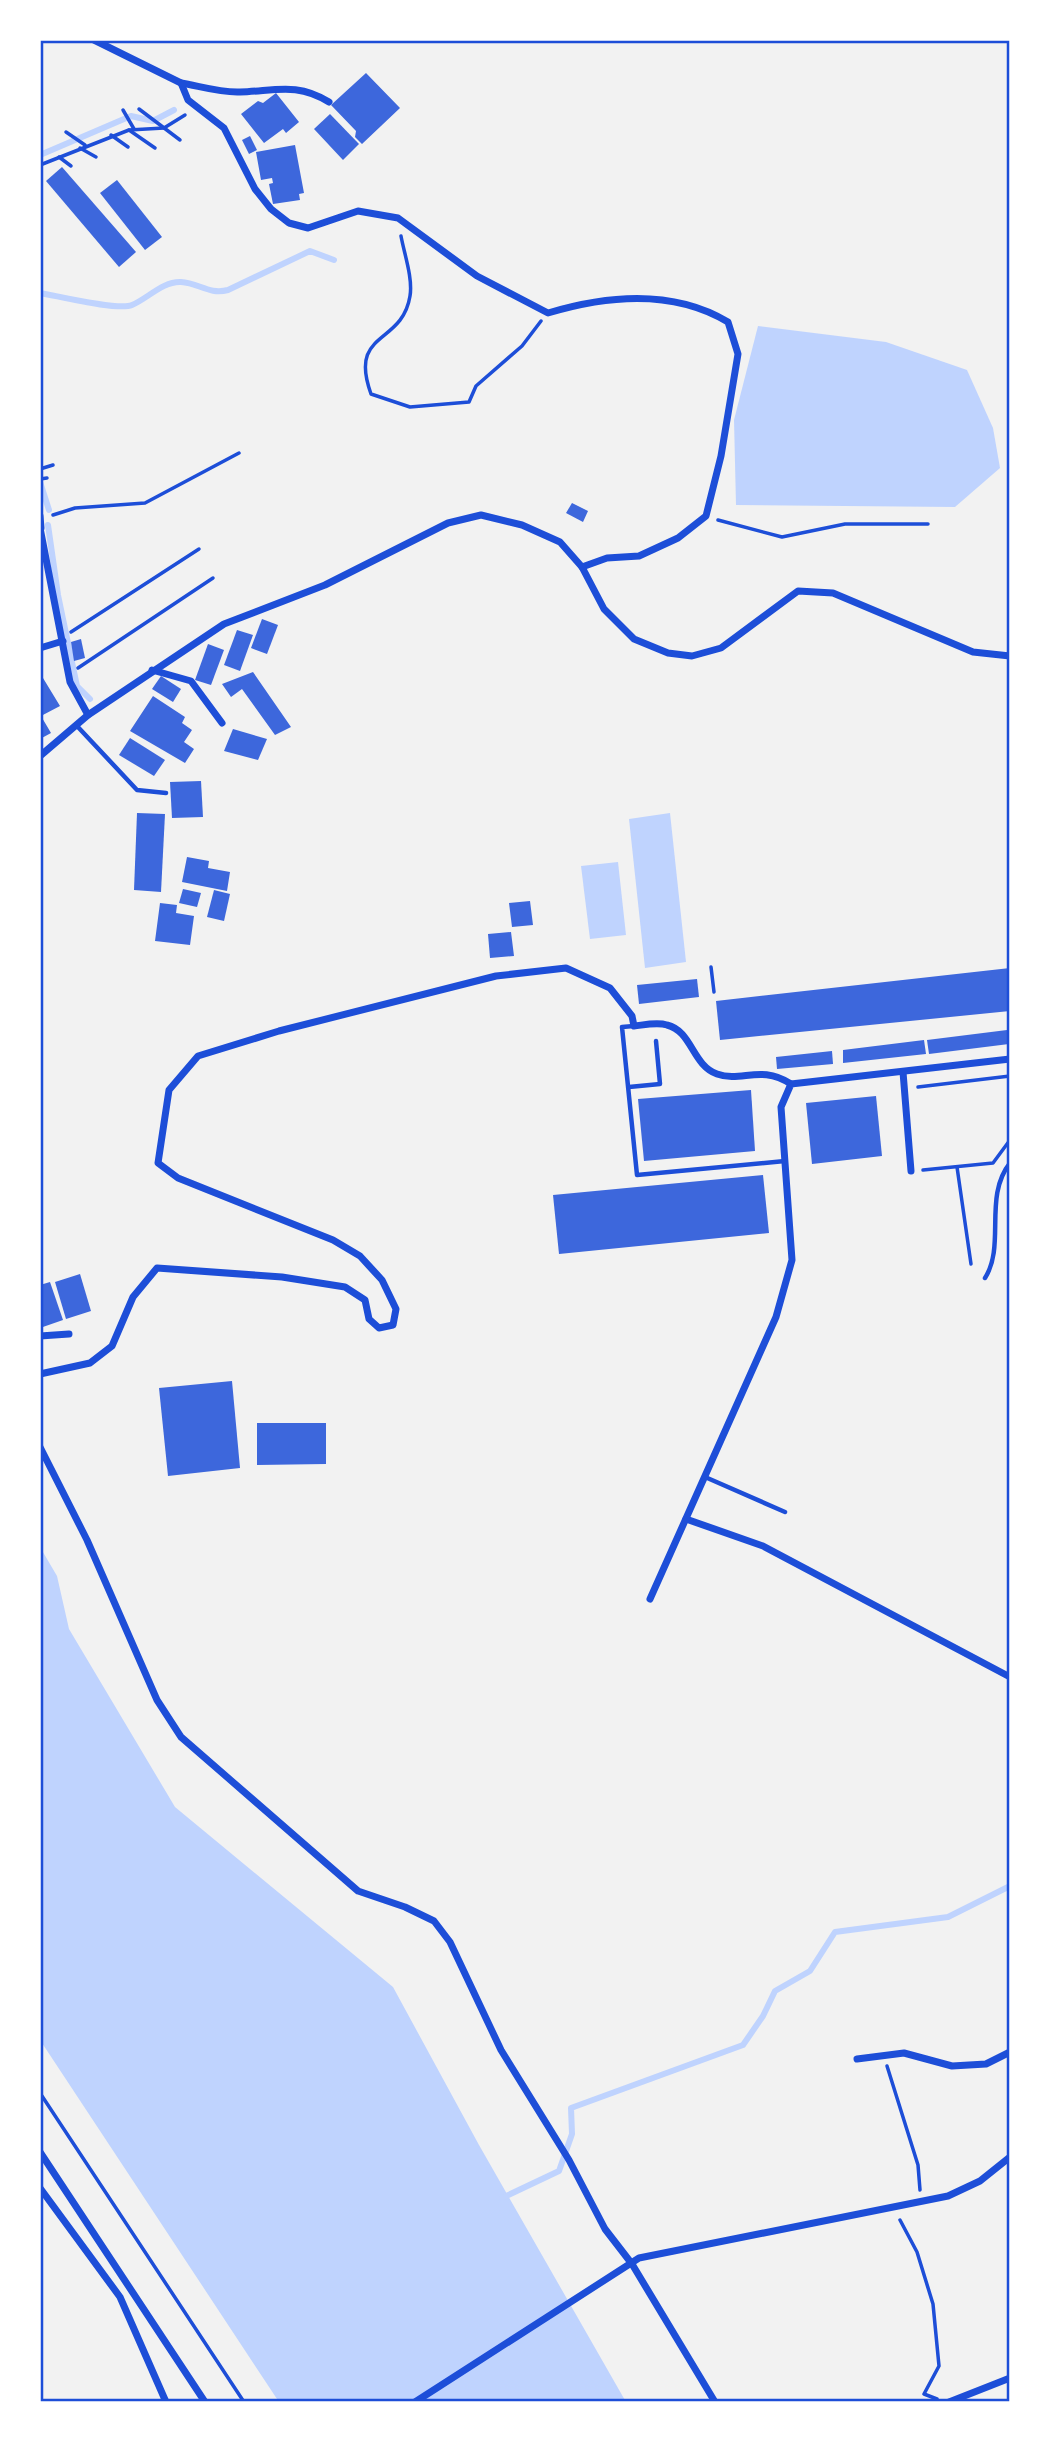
<svg xmlns="http://www.w3.org/2000/svg" width="1050" height="2442" font-family="Inter,sans-serif">
  <rect width="100%" height="100%" fill="#f2f2f2"/>
  <g fill="#bfd3fe">
    <path d="M758,326L886,342L967,370L993,428L1000,468L955,507L736,505L734,420Z"/>
    <path d="M670,813L686,962L645,968L629,819Z"/>
    <path d="M618,862L626,935L590,939L581,866Z"/>
    <path d="M40,1547L57,1576L69,1629L175,1807L393,1987L479,2145L626,2402H279L40,2040Z"/>
  </g>
  <g fill="none" stroke-linecap="round" stroke-linejoin="round">
    <g stroke="#bfd3fe" stroke-width="6">
      <path d="M40,155L131,116L153,121L174,110"/>
      <path d="M40,293C58,296 118,311 132,305C147,299 163,281 181,282C199,283 209,295 228,290L310,251L334,260"/>
      <path d="M40,482L49,510"/>
      <path d="M48,525L58,595L77,686L90,699"/>
      <path d="M502,2198L559,2171L572,2134L571,2108L743,2045L763,2016L775,1991L810,1971L835,1932L948,1917L1010,1886"/>
    </g>
  </g>
  <g fill="#3d67dc">
    <path d="M366,73L400,108L362,144L355,137L356,131L331,105Z"/>
    <path d="M276,93L299,122L286,133L283,129L264,143L241,114L258,101L263,103Z"/>
    <path d="M330,114L359,144L343,160L314,129Z"/>
    <path d="M250,136L257,150L249,154L242,140Z"/>
    <path d="M295,145L304,193L299,194L300,200L273,204L269,184L273,183L272,178L261,180L256,152Z"/>
    <path d="M62,167L136,252L119,267L46,181Z"/>
    <path d="M117,180L162,237L145,250L100,193Z"/>
    <path d="M572,503L588,511L583,522L566,513Z"/>
    <path d="M262,619L278,625L267,654L251,648Z"/>
    <path d="M237,630L253,635L240,671L224,665Z"/>
    <path d="M81,639L85,658L74,661L71,642Z"/>
    <path d="M208,644L224,650L211,685L195,680Z"/>
    <path d="M253,672L291,727L275,735L242,689L231,697L222,684Z"/>
    <path d="M161,676L181,689L173,702L152,689Z"/>
    <path d="M43,678L60,706L41,716L51,733L40,739V680Z"/>
    <path d="M153,696L185,717L182,723L192,730L184,742L194,749L185,763L130,731Z"/>
    <path d="M233,729L267,739L258,760L224,751Z"/>
    <path d="M130,738L165,760L154,776L119,755Z"/>
    <path d="M201,781L203,817L172,818L170,782Z"/>
    <path d="M137,813L165,814L161,892L134,890Z"/>
    <path d="M187,857L209,861L208,868L230,872L227,891L182,882Z"/>
    <path d="M183,889L201,893L197,907L179,903Z"/>
    <path d="M214,890L230,894L224,921L207,917Z"/>
    <path d="M530,901L533,925L512,927L509,903Z"/>
    <path d="M160,903L177,905L176,913L194,916L190,945L155,941Z"/>
    <path d="M511,932L514,956L490,958L488,934Z"/>
    <path d="M1010,968V1011L720,1040L716,1001Z"/>
    <path d="M697,979L699,997L639,1004L637,985Z"/>
    <path d="M1007,1030L1009,1044L929,1054L927,1040Z"/>
    <path d="M924,1040L926,1054L843,1063V1050Z"/>
    <path d="M832,1051L833,1064L777,1069L776,1057Z"/>
    <path d="M751,1090L755,1151L644,1161L638,1099Z"/>
    <path d="M876,1096L882,1156L812,1164L806,1103Z"/>
    <path d="M763,1175L769,1233L559,1254L553,1195Z"/>
    <path d="M80,1274L91,1311L66,1319L55,1282Z"/>
    <path d="M50,1282L63,1320L40,1328V1285Z"/>
    <path d="M232,1381L240,1468L168,1476L159,1388Z"/>
    <path d="M257,1423H326V1464L257,1465Z"/>
  </g>
  <g fill="none" stroke-linecap="round" stroke-linejoin="round">
    <g stroke="#1d4ed8" stroke-width="3.5">
      <path d="M139,109L180,140"/>
      <path d="M123,110L134,129"/>
      <path d="M129,130L155,148"/>
      <path d="M66,132L85,145"/>
      <path d="M111,135L128,147"/>
      <path d="M80,148L96,157"/>
      <path d="M59,157L71,166"/>
      <path d="M40,165L129,130L164,128L185,115"/>
      <path d="M401,236C404,253 413,278 410,296C402,346 348,330 371,394L410,407L469,402L476,386L522,346L541,321"/>
      <path d="M40,469L53,465"/>
      <path d="M40,479L47,478"/>
      <path d="M53,515L75,508L145,503L239,453"/>
      <path d="M718,520L782,537L845,524H928"/>
      <path d="M71,632L199,549"/>
      <path d="M78,668L213,578"/>
      <path d="M711,967L714,992"/>
      <path d="M918,1087L1010,1076"/>
      <path d="M957,1167L971,1264"/>
      <path d="M923,1170L993,1163L1010,1140"/>
      <path d="M1009,1306L1010,1310"/>
      <path d="M887,2066L918,2165L920,2190"/>
      <path d="M40,2093L244,2402"/>
      <path d="M900,2220L917,2252L933,2304L939,2366L924,2394L937,2399"/>
    </g>
    <g stroke="#1d4ed8" stroke-width="4.5">
      <path d="M77,726L137,790L166,793"/>
      <path d="M634,1026L622,1027L637,1175L785,1161"/>
      <path d="M629,1087L660,1084L656,1041"/>
      <path d="M985,1278C1006,1245 983,1197 1010,1163"/>
      <path d="M705,1477L785,1512"/>
    </g>
    <g stroke="#1d4ed8" stroke-width="7">
      <path d="M94,40L181,83L188,100L224,128L255,189L271,209L289,223L308,228L358,211L398,218L477,276L548,313C608,295 673,289 728,322L738,354L721,456L706,516L678,538L639,556L607,558L582,567"/>
      <path d="M181,83C199,86 221,93 240,92C275,91 297,82 329,102"/>
      <path d="M40,516L41,528"/>
      <path d="M40,528L70,682L88,715"/>
      <path d="M40,648L63,641"/>
      <path d="M152,670L191,681L222,723"/>
      <path d="M40,756L88,715L224,624L325,585L448,523L481,515L522,525L560,542L582,567L604,609L634,639L668,653L692,656L721,648L798,591L833,593L973,652L1010,656"/>
      <path d="M903,1072L911,1171"/>
      <path d="M40,1336L69,1334"/>
      <path d="M40,1374L90,1363L112,1346L133,1297L157,1268L282,1277L345,1287L365,1300L369,1319L379,1328L393,1325L396,1309L382,1280L360,1256L333,1240L178,1178L158,1163L169,1090L198,1056L279,1031L496,976L566,968L610,988L632,1016L634,1026C644,1025 657,1022 667,1025C692,1031 692,1065 717,1074C742,1083 760,1064 791,1084"/>
      <path d="M40,1447L87,1540L157,1700L181,1737L358,1891L405,1907L434,1921L450,1942L501,2050L569,2160L605,2229L632,2264L715,2402"/>
      <path d="M686,1519L763,1546L1010,1677"/>
      <path d="M650,1599L776,1317L792,1260L781,1107L791,1084L1010,1059"/>
      <path d="M857,2059L904,2053L952,2066L986,2064L1010,2052"/>
      <path d="M40,2152L205,2402"/>
      <path d="M40,2188L120,2297L166,2402"/>
      <path d="M415,2402L639,2258L948,2196L980,2181L1010,2157"/>
      <path d="M949,2402L1010,2378"/>
    </g>
  </g>
  <rect width="1050" height="2442" fill="none" stroke="#ffffff" stroke-width="84"/>
  <rect x="42" y="42" width="966" height="2358" fill="none" stroke="#1d4ed8" stroke-width="2.5"/>
</svg>
